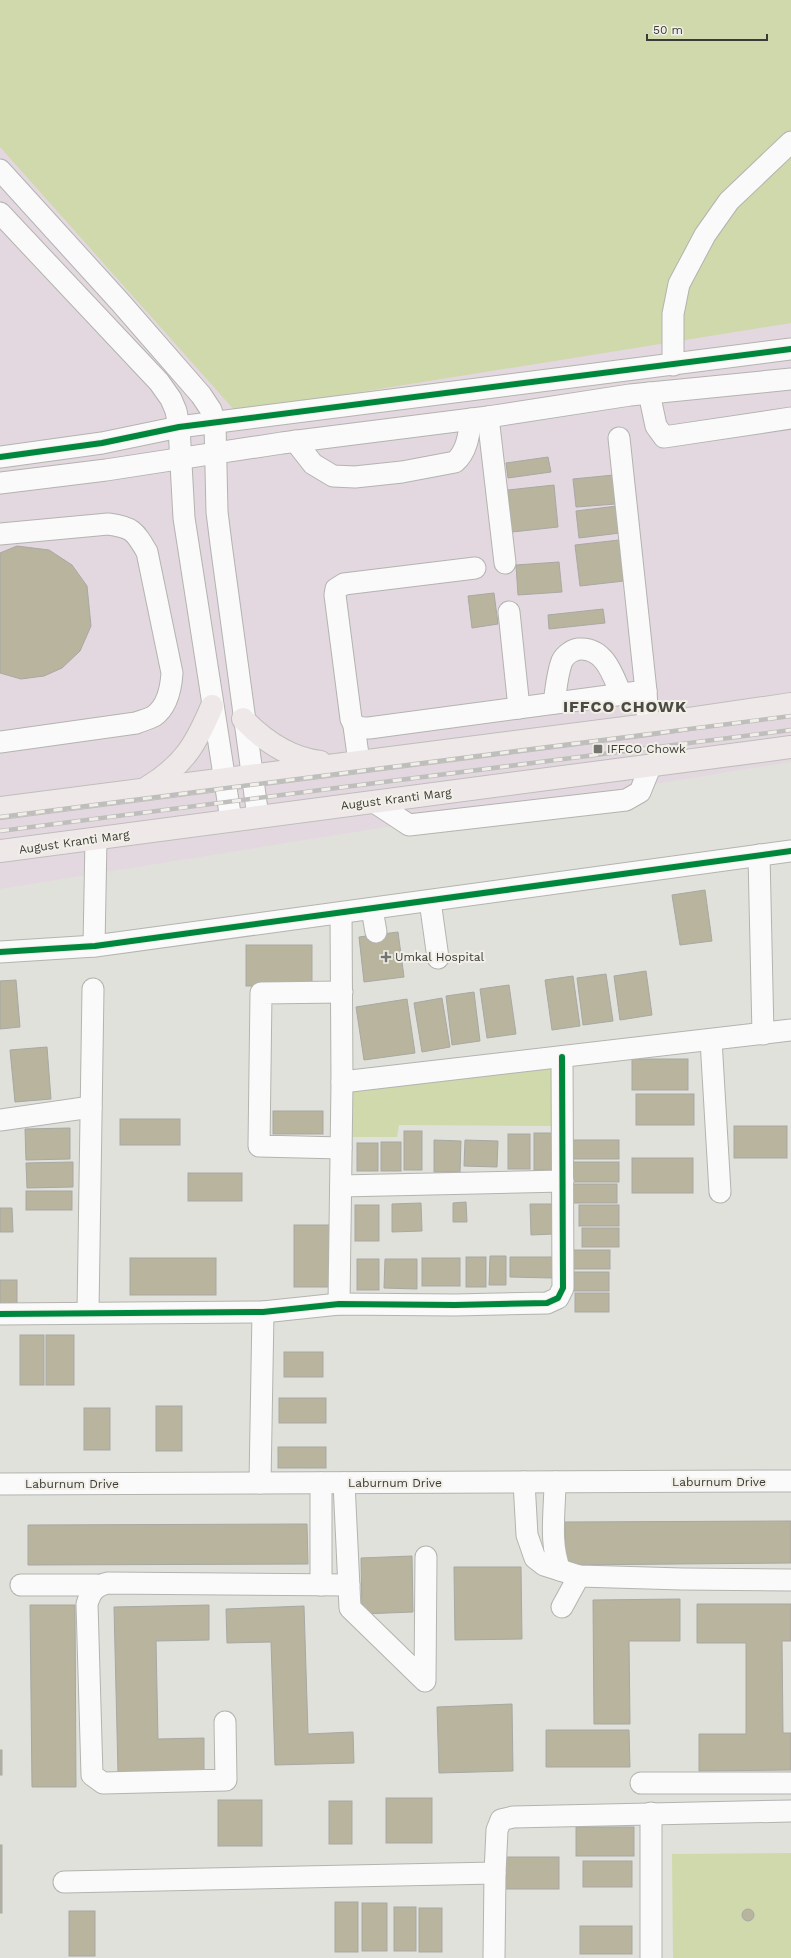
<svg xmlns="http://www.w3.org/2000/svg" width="791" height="1958" font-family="'Work Sans',sans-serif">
  <rect width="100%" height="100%" fill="#e1e1dc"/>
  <path fill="#e3d8df" d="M0,0H791V762L0,889Z"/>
  <g fill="#cfd9ab">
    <path d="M0,0H791V323L236,412L0,147Z"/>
    <path d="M552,1065V1126L399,1125L397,1137H349L350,1088Z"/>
    <path d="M791,1853V1958H673L672,1854Z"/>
  </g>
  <g fill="#b9b49d" stroke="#a8a8a4">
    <path d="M548,457L551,472L508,478L506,463Z"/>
    <path d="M614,475L616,504L576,507L573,479Z"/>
    <path d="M554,485L558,527L512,532L508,490Z"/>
    <path d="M617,506L620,533L579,538L576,511Z"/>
    <path d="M619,540L624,581L580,586L575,545Z"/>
    <path d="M17,546L49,550L72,565L87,586L91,626L80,651L62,668L44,676L21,679L0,673V553Z"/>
    <path d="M559,562L562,592L518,595L516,565Z"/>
    <path d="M494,593L498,624L472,628L468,596Z"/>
    <path d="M603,609L605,623L549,629L548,615Z"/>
    <path d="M705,890L712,941L680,945L672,895Z"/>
    <path d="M398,932L404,977L364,982L359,937Z"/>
    <rect x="246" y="945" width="66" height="41"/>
    <path d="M646,971L652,1015L620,1020L614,976Z"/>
    <path d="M606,974L613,1021L583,1025L577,978Z"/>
    <path d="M573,976L580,1026L552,1030L545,980Z"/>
    <path d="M16,980L20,1027L0,1029V981Z"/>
    <path d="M509,985L516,1034L487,1038L480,989Z"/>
    <path d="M474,992L480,1041L452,1045L446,996Z"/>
    <path d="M442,998L450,1047L422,1052L414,1003Z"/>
    <path d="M407,999L415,1053L364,1060L356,1007Z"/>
    <path d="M47,1047L51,1099L15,1102L10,1050Z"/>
    <rect x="632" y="1059" width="56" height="31"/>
    <rect x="636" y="1094" width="58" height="31"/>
    <rect x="273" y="1111" width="50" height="23"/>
    <rect x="120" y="1119" width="60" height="26"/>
    <rect x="734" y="1126" width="53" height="32"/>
    <path d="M70,1128V1159L26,1160L25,1129Z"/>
    <rect x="404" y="1131" width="18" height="39"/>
    <rect x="534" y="1133" width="20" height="37"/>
    <rect x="508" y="1134" width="22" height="35"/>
    <path d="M434,1140L461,1141L460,1172H434Z"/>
    <path d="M465,1140L498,1141L497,1167L464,1166Z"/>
    <rect x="572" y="1140" width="47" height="19"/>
    <rect x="381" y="1142" width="20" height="29"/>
    <rect x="357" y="1143" width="21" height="28"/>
    <rect x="632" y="1158" width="61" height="35"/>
    <path d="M73,1162V1187L27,1188L26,1163Z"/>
    <rect x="572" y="1162" width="47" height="20"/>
    <rect x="188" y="1173" width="54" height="28"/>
    <rect x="573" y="1184" width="44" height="19"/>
    <rect x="26" y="1191" width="46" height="19"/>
    <path d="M466,1202L467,1222H453V1203Z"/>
    <path d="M421,1203L422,1231L392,1232V1204Z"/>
    <path d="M530,1204H552L553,1234L531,1235Z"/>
    <rect x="355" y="1205" width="24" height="36"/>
    <rect x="579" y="1205" width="40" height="21"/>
    <path d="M0,1208H12L13,1232H0Z"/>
    <rect x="294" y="1225" width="36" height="62"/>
    <rect x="582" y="1228" width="37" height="19"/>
    <rect x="573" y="1250" width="37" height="19"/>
    <path d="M490,1256H506V1285H489Z"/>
    <rect x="466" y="1257" width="20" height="30"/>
    <path d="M510,1257H553L552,1278L510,1277Z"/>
    <rect x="130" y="1258" width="86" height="37"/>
    <rect x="422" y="1258" width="38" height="28"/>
    <rect x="357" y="1259" width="22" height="31"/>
    <path d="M385,1259H417V1289L384,1288Z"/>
    <rect x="574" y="1272" width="35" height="19"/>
    <rect x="0" y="1280" width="17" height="24"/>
    <rect x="575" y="1293" width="34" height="19"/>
    <rect x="20" y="1335" width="24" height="50"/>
    <rect x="46" y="1335" width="28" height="50"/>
    <rect x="284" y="1352" width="39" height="25"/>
    <rect x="279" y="1398" width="47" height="25"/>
    <rect x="156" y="1406" width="26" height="45"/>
    <rect x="84" y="1408" width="26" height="42"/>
    <rect x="278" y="1447" width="48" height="21"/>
    <path d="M791,1521V1563L565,1565V1522Z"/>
    <path d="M307,1524L308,1564L28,1565V1525Z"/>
    <path d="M412,1556L413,1612L362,1614L361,1558Z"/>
    <path d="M454,1567H521L522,1639L455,1640Z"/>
    <path d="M680,1599V1641H629L630,1724H594L593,1600Z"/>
    <path d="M697,1604H791V1641H782L783,1733H791V1770L699,1771V1734H746V1643H697Z"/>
    <path d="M30,1605H75L76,1787H32Z"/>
    <path d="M209,1605V1640L156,1641L158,1739L204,1738V1771L118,1773L114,1607Z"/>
    <path d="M304,1606L308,1734L353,1732L354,1763L275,1765L271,1642L227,1643L226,1609Z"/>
    <path d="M512,1704L513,1771L439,1773L437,1707Z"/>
    <path d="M546,1730H629L630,1767H546Z"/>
    <rect x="0" y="1750" width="2" height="25"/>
    <rect x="386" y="1798" width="46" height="45"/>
    <rect x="218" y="1800" width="44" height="46"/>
    <rect x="329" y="1801" width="23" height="43"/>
    <rect x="576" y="1827" width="58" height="29"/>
    <rect x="0" y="1845" width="2" height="68"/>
    <rect x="504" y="1857" width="55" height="32"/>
    <rect x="583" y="1861" width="49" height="26"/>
    <rect x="335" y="1902" width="23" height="50"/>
    <rect x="362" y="1903" width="25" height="48"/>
    <rect x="394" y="1907" width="22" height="44"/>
    <rect x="419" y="1908" width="23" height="44"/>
    <circle cx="748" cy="1915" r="6"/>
    <rect x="69" y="1911" width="26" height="45"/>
    <rect x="580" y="1926" width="52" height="28"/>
  </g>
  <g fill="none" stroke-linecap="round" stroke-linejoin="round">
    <g stroke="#b3b3af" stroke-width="23">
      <g id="minor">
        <path d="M0,170L120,302L201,395L211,410L215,423L217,512L221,544L258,817"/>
        <path d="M0,213L159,382L171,399L176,411L179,427L184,518L231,820"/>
        <path d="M673,365V314L679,284L705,235L729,201L791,142"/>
        <path d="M649,393L656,426L664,437L791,418"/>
        <path d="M488,417L505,563"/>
        <path d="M619,438L646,691L648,725"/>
        <path d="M295,441L313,464L333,476L355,477L402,472L455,462C467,452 469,434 471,419"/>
        <path d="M0,457L102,443L179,427L791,349"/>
        <path d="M0,483L106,470L282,443L488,417L630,395L791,379"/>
        <path d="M0,534L108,524C132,527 135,531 147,552L172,673C171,688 167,707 154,716C149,719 141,721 136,723L0,742"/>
        <path d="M475,568L344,584L336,589L335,595L351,719C355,728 360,728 369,728L646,691"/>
        <path d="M509,612L519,708"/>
        <path d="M554,703C556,690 557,674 562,661C565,655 572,650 579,649C605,647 613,676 621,694"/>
        <path d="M354,726L359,762"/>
        <path d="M374,802L409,825L626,800L640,792L651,765"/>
        <path d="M759,855L763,1034"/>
        <path d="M430,901L438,958"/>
        <path d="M372,909L376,932"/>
        <path d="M94,946L96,839"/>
        <path d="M0,952L95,946L791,851"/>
        <path d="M711,1040L720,1192"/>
        <path d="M342,1082L791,1030"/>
        <path d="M0,1120L91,1107"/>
        <path d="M341,1148L259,1146L261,993L342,992"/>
        <path d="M341,1186L563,1181"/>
        <path d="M339,1304L342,1082L341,913"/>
        <path d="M88,1312L93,989"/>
        <path d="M0,1314L263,1312L339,1304L455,1305L547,1303L558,1298L563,1288L562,1057"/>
        <path d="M524,1482L527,1535L535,1558L544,1565L579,1576L682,1579L791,1580"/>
        <path d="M555,1482C555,1510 549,1543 560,1570"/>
        <path d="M260,1483L263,1312"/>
        <path d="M321,1483V1585"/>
        <path d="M344,1483L350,1608L425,1681L426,1557"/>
        <path d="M0,1484L791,1481"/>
        <path d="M21,1585H97"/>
        <path d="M562,1607L579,1576"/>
        <path d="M225,1722L226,1780L103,1783L92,1775L87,1604C91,1591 95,1586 108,1583L349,1585"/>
        <path d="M641,1783H791"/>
        <path d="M651,1813V1958"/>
        <path d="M495,1873L497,1830L501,1820L513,1817L791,1811"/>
        <path d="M64,1882L495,1873L494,1958"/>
      </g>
    </g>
    <g stroke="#bebebb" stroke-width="24">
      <g id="major">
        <path d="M243,719C265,742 289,758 320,762"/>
        <path d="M148,787C184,765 196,744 212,706"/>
        <path d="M0,808L648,725L791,704"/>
        <path d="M0,851L791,747"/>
      </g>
    </g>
    <use href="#minor" stroke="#fafafa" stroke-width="21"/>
    <use href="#major" stroke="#eee9e8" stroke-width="22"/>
    <g stroke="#bebebd" stroke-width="4.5">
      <g id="rail">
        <path d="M0,817L791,716"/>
        <path d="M0,831L791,730"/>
      </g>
    </g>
    <use href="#rail" stroke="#f1efe7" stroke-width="3" stroke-dasharray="9" stroke-linecap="butt"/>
    <g stroke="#f1efe7" stroke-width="8">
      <g id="cycleway">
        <path d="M0,457L102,443L179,427L791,349"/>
        <path d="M0,952L95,946L791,851"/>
        <path d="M0,1314L263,1312L339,1304L455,1305L547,1303L558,1298L563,1288L562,1057"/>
      </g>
    </g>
    <use href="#cycleway" stroke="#00873e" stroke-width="6"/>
  </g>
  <g fill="#747470" stroke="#f1efe7" stroke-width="1.5">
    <rect x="593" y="744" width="10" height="10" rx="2"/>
    <path d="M384 951h4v4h4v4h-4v4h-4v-4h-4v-4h4z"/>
  </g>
  <g text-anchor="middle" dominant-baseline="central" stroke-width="4" stroke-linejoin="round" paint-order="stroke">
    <g font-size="12" fill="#3a3a36" stroke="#f1efe7" text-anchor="start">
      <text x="607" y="749">IFFCO Chowk</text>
      <text x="395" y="957">Umkal Hospital</text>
    </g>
    <g font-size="12" fill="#3a3a36" stroke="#f1efe7">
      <text transform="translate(396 799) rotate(-7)">August Kranti Marg</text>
      <text transform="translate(74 842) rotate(-8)">August Kranti Marg</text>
      <text x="719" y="1482">Laburnum Drive</text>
      <text x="395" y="1483">Laburnum Drive</text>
      <text x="72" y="1484">Laburnum Drive</text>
    </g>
    <g font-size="16" font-weight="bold" letter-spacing="1" fill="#4b4a43" stroke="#f1efe7">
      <text x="625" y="706">IFFCO CHOWK</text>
    </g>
  </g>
  <path d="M647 34v6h120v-6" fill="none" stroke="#3a3a36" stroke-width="2"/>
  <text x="653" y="34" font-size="12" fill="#3a3a36" stroke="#f1efe7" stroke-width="3" paint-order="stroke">50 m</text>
</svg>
